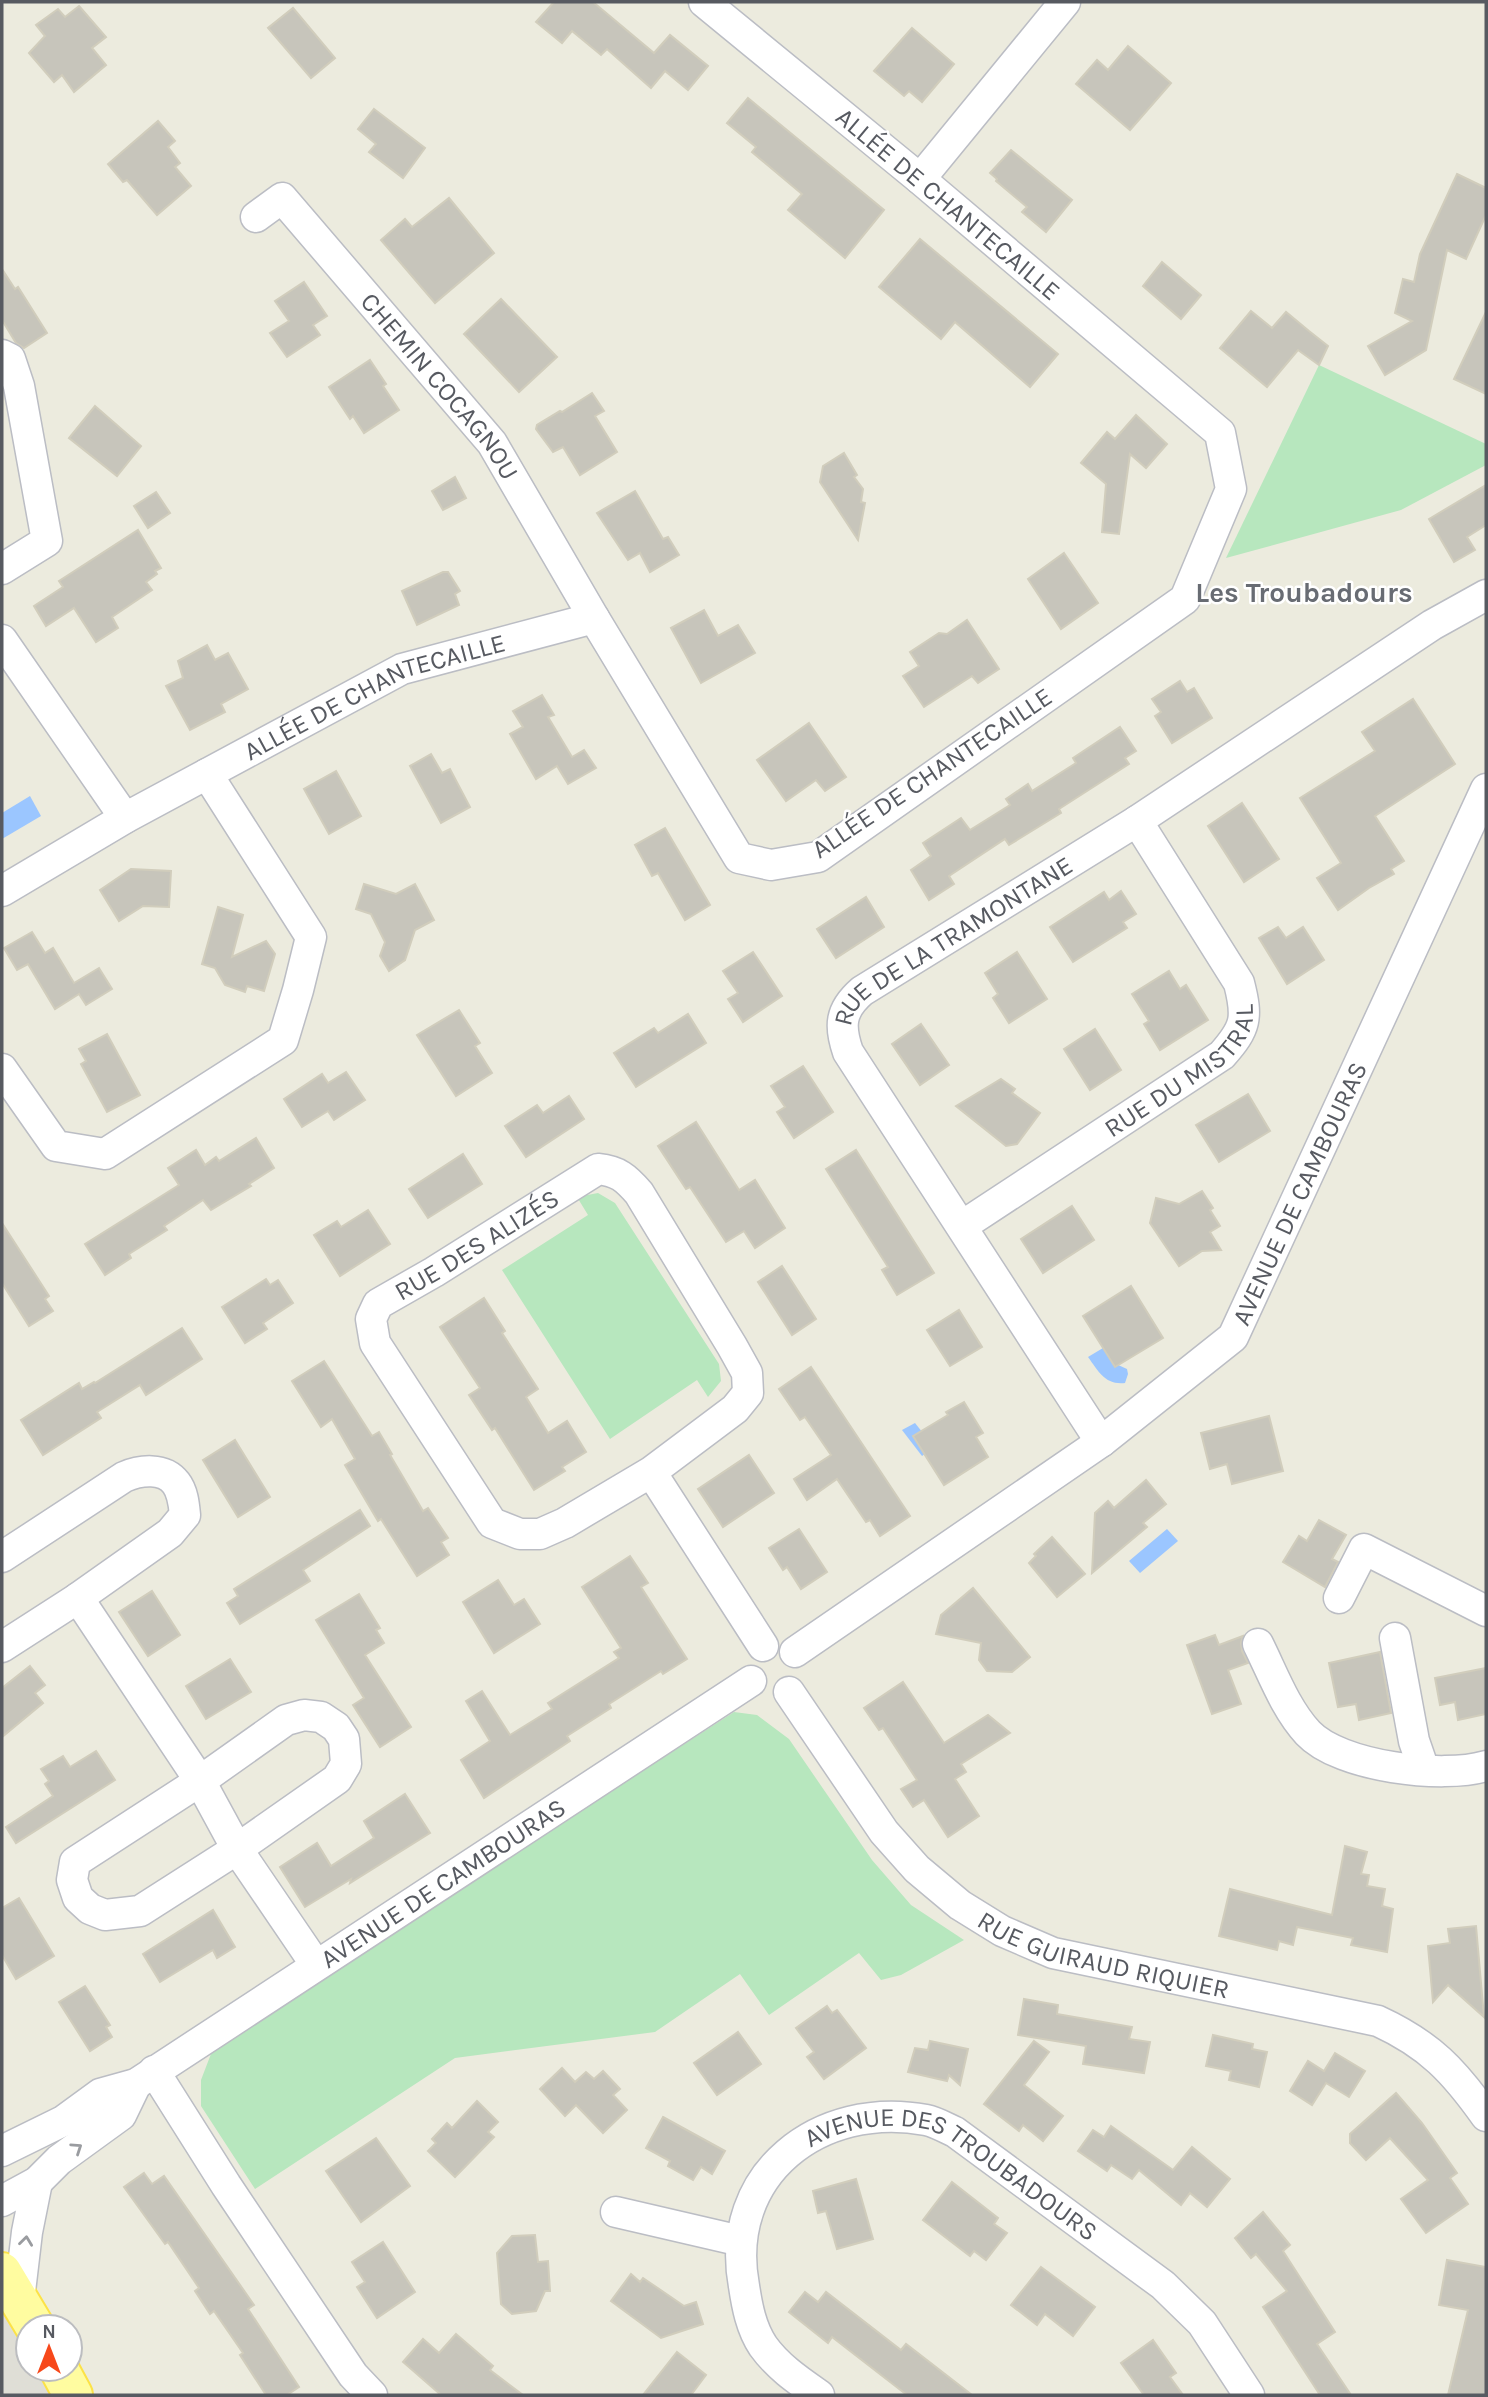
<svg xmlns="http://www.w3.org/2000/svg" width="1488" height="2397" font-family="Karla,sans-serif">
  <rect width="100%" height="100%" fill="#ecebde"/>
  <path fill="#dfded6" d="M2,2270L28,2327V2369H59L73,2395H2Z"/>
  <g fill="#b7e7be">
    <path d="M1319,365L1486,444V465L1401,510L1226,558Z"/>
    <path d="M598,1193L615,1203L719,1364L721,1381L708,1397L697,1380L610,1439L502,1270L588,1215L577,1197Z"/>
    <path d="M734,1712L757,1715L789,1739L872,1860L911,1905L964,1940L901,1975L881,1980L859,1953L769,2015L740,1974L655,2032L455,2058L255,2189L201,2106V2080L214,2046Z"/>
  </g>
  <g fill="#9bc6ff">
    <path d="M30,796L41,816L2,839V813Z"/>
    <path d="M1103,1348L1116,1364L1127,1369L1128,1374L1125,1383C1105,1385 1099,1372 1088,1357Z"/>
    <path d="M915,1423L934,1447L922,1456L902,1430Z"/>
    <path d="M1167,1529L1178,1541L1140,1573L1129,1561Z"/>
  </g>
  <g fill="#c7c5bb" stroke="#d1cdbc" stroke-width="2">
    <path d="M554,2H593L654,53L670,35L708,66L688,90L665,71L651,88L607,49L601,55L572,31L562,43L536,22Z"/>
    <path d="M79,6L106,37L92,48L106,65L74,92L62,75L54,82L29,53L45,36L36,25L58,9L65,17Z"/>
    <path d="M293,8L335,58L311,78L268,28Z"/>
    <path d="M912,28L954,64L922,102L909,91L904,96L874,71Z"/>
    <path d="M1128,46L1171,83L1130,130L1076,84L1097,60L1108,70Z"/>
    <path d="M748,98L884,210L845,258L788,210L802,194L752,152L756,147L727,123Z"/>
    <path d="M374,109L425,148L403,178L369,152L376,144L358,129Z"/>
    <path d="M158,121L175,141L168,147L180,163L175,167L191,186L157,215L127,180L123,182L108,164Z"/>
    <path d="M1011,150L1072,200L1046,232L1022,212L1027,207L996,181L997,179L990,173Z"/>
    <path d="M1457,174L1486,188V215L1466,259L1447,250L1426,350L1385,375L1368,346L1412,321L1395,313L1403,279L1414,282L1420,254Z"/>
    <path d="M449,198L494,253L435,303L381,240L405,219L412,227Z"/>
    <path d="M920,239L1058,354L1030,387L955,322L941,339L879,287Z"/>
    <path d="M1162,262L1201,295L1181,319L1143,286Z"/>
    <path d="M2,269L15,289L18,287L47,333L24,348L16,343L2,320Z"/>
    <path d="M304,282L327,316L313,325L320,335L287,357L270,333L289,321L275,301Z"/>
    <path d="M501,299L557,357L519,392L464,334Z"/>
    <path d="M1251,311L1272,328L1286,312L1309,331L1328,346L1319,365L1298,350L1267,387L1220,348Z"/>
    <path d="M1486,312V394L1454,379Z"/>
    <path d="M370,360L386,384L383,386L399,410L364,433L353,416L350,419L329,387Z"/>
    <path d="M592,393L604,411L595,416L617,452L580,475L563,447L553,452L536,429L537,425L560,411L562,412Z"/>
    <path d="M95,406L141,446L117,476L69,438Z"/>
    <path d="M1136,415L1167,444L1146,468L1130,454L1119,534L1102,532L1106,484L1081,463L1107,432L1115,439Z"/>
    <path d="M844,453L857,475L854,477L863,489L861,502L865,503L858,540L820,482L823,466Z"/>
    <path d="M455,477L466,498L443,510L432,491Z"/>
    <path d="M1486,485V525L1467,537L1475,550L1454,562L1429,519Z"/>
    <path d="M635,491L663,539L668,537L679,555L650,572L640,553L628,560L597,513Z"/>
    <path d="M156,492L170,513L148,528L134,506Z"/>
    <path d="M138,530L161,568L155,571L157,574L146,582L152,590L112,617L118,628L96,642L74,608L46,626L34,606L63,587L59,581Z"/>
    <path d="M1064,553L1098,603L1061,629L1028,579Z"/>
    <path d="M443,572H448L460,591L455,594L459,605L417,625L402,591Z"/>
    <path d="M704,610L718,636L738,625L755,653L701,683L671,628Z"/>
    <path d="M967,620L999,669L978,683L972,676L924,707L903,676L919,666L910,652L939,633L947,634Z"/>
    <path d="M207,645L215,660L228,653L248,689L221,704L225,712L190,730L166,686L183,678L178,661Z"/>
    <path d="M1180,681L1187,692L1194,688L1212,718L1172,743L1155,716L1161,712L1152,699Z"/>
    <path d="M542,695L554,715L548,717L572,757L584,750L596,768L568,784L557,766L536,779L510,734L523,727L513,711Z"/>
    <path d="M1413,699L1455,764L1375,816L1404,861L1391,869L1394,874L1369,888L1338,910L1317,878L1341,863L1300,798L1375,751L1362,732Z"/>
    <path d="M809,723L846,777L825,791L816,780L786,801L757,760Z"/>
    <path d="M1120,727L1136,751L1125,758L1129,764L1059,809L1061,813L1009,845L1005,839L949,876L954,884L929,900L911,870L931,856L923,843L961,818L970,830L1010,805L1006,799L1028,784L1032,791L1076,763L1073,758Z"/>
    <path d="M431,754L442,773L450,769L470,807L441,823L410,766Z"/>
    <path d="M336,771L361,816L329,834L304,789Z"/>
    <path d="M1242,803L1279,859L1244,882L1208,826Z"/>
    <path d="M665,828L710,905L685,920L658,873L652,876L635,845Z"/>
    <path d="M131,869L171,871L169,907L143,906L119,921L100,890Z"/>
    <path d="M364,884L396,894L415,884L434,920L415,930L405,960L389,971L380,956L385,942L371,914L356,909Z"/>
    <path d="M1121,891L1136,914L1123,922L1127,928L1073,962L1050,927L1104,892L1109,900Z"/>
    <path d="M866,897L884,927L836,958L817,929Z"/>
    <path d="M218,907L243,915L232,957L266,941L275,954L264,991L247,986L245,992L225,985L215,968L202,964Z"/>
    <path d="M1278,927L1286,938L1303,927L1324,960L1287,984L1259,938Z"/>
    <path d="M32,932L45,953L53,948L74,983L99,968L112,989L86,1005L79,994L55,1009L28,964L17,970L4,948Z"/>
    <path d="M753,952L782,996L743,1022L728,999L738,993L723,971Z"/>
    <path d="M1017,952L1047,999L1009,1023L993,998L998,994L985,973Z"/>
    <path d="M1169,971L1180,989L1186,985L1208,1020L1160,1050L1144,1024L1149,1021L1132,994Z"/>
    <path d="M459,1010L480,1043L475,1046L492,1073L456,1096L417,1035Z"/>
    <path d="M688,1014L706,1043L636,1087L614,1053L654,1028L658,1033Z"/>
    <path d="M921,1024L949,1065L920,1085L892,1044Z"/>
    <path d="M1095,1029L1121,1070L1090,1090L1064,1049Z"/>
    <path d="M107,1034L140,1095L107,1112L81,1064L86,1061L79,1049Z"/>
    <path d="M803,1066L833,1112L794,1138L777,1112L785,1107L771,1086Z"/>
    <path d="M346,1072L365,1100L334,1120L328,1111L302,1127L284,1099L322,1074L328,1083Z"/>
    <path d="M1001,1079L1015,1089L1012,1093L1040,1113L1017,1144L1006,1146L956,1106Z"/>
    <path d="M1248,1094L1270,1131L1219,1162L1196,1125Z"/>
    <path d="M569,1096L584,1119L526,1157L505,1126L537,1105L543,1113Z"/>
    <path d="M696,1122L739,1190L755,1180L785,1228L755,1248L744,1231L726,1242L690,1187L686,1189L658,1146Z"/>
    <path d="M256,1138L274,1168L249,1184L251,1186L211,1210L203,1200L164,1226L167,1230L129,1254L131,1258L105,1275L85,1244L179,1185L168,1168L196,1150L205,1165L216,1157L219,1161Z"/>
    <path d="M856,1150L934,1273L897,1295L882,1270L888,1267L826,1169Z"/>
    <path d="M463,1154L482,1184L428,1218L409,1189Z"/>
    <path d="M1202,1191L1213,1208L1210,1210L1220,1226L1210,1232L1221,1250L1202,1251L1179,1266L1150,1223L1156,1198L1179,1204Z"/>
    <path d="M1072,1206L1094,1240L1043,1273L1021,1239Z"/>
    <path d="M368,1210L390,1244L340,1276L314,1235L337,1221L341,1227Z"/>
    <path d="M2,1223L49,1296L45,1299L53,1311L29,1326L2,1283Z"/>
    <path d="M782,1266L816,1319L792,1335L758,1282Z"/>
    <path d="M266,1279L270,1285L278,1280L293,1303L263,1323L267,1329L245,1343L222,1307Z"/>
    <path d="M1131,1286L1163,1338L1115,1367L1083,1316Z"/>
    <path d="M484,1298L505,1331L502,1333L538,1389L526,1397L548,1433L567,1421L586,1452L562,1467L565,1471L534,1490L495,1428L492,1430L469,1395L480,1388L440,1327Z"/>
    <path d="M959,1310L982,1347L950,1366L927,1330Z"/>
    <path d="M182,1328L202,1359L146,1395L140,1385L97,1412L101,1418L43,1455L21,1420L79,1383L82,1389L94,1382L95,1383Z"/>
    <path d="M324,1361L372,1436L379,1432L392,1454L390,1455L423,1511L428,1508L448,1538L441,1542L449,1555L417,1576L381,1519L378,1521L345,1465L355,1459L332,1419L321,1427L292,1381Z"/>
    <path d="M811,1367L910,1516L880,1536L870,1520L866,1522L837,1479L807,1500L794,1479L831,1455L805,1417L800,1420L779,1389Z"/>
    <path d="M964,1402L983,1433L976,1437L988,1457L944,1485L913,1436L948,1415L946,1412Z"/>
    <path d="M1269,1416L1283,1471L1232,1484L1227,1464L1210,1469L1201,1433Z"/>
    <path d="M235,1440L270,1497L238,1517L203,1460Z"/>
    <path d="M749,1455L774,1493L723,1527L698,1489Z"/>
    <path d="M1146,1480L1166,1504L1143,1523L1147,1527L1092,1573L1095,1513L1108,1501L1114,1508Z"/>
    <path d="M360,1510L370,1526L303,1570L310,1581L240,1624L227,1603L238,1596L234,1589Z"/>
    <path d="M1319,1520L1346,1535L1332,1559L1338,1562L1325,1587L1283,1562L1299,1536L1307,1541Z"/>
    <path d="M799,1529L827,1572L801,1589L787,1567L783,1570L769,1548Z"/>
    <path d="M1052,1537L1085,1574L1057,1597L1029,1563L1036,1556L1034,1554Z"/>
    <path d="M630,1556L648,1583L641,1587L687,1659L663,1674L661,1671L609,1704L611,1708L567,1736L570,1741L484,1798L461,1760L490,1741L466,1701L482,1691L510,1735L552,1709L548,1703L619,1658L614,1652L621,1648L582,1587Z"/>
    <path d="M498,1580L514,1605L524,1599L540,1624L494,1653L463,1602Z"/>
    <path d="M973,1588L1030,1657L1012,1672L987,1671L979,1660L981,1643L936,1634L941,1615Z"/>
    <path d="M152,1591L180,1635L148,1656L119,1612Z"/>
    <path d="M359,1594L380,1628L376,1630L384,1643L365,1655L411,1727L380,1747L353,1705L364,1698L316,1620Z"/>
    <path d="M1215,1635L1219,1645L1243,1636L1241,1643L1242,1651L1248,1663L1228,1670L1241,1704L1212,1714L1187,1645Z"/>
    <path d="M1380,1652L1391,1713L1359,1720L1356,1704L1338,1707L1329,1663Z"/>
    <path d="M230,1659L251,1692L206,1719L186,1686Z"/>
    <path d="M30,1666L45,1685L35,1693L43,1703L2,1737V1688Z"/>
    <path d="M1486,1668V1714L1458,1720L1455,1702L1440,1705L1435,1678Z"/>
    <path d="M903,1682L944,1743L988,1715L1010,1733L961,1764L966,1772L955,1779L979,1816L948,1837L924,1800L913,1807L901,1789L917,1780L883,1728L879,1730L864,1708Z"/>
    <path d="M96,1751L115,1780L16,1843L6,1827L53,1796L45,1784L49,1781L41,1769L63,1756L70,1767Z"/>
    <path d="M405,1794L430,1833L350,1883L351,1879L305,1907L280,1867L317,1843L331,1866L374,1838L364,1821Z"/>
    <path d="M1345,1846L1367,1852L1361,1874L1369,1875L1367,1886L1385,1889L1382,1906L1393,1909L1387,1952L1351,1945L1353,1938L1297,1927L1293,1945L1279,1941L1277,1950L1219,1936L1230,1889L1332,1915Z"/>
    <path d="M19,1898L54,1956L16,1979L2,1955V1908Z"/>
    <path d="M213,1910L235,1947L217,1958L213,1950L160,1982L143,1954Z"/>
    <path d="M1476,1926L1484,2017L1448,1985L1433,2002L1428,1946L1450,1943L1448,1929Z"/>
    <path d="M85,1986L110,2025L106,2027L112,2037L90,2051L59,2002Z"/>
    <path d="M1024,1999L1058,2005L1057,2014L1132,2027L1129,2039L1150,2042L1144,2073L1083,2064L1086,2046L1018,2035Z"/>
    <path d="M827,2006L832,2013L837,2010L866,2048L824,2079L807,2057L814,2052L796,2028Z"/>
    <path d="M738,2032L761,2064L717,2095L694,2063Z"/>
    <path d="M1213,2035L1253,2044L1252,2049L1267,2052L1259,2087L1229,2080L1231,2071L1206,2066Z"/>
    <path d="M930,2041L968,2049L960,2085L949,2075L947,2081L908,2072L915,2048L928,2050Z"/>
    <path d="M1034,2041L1049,2052L1024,2085L1063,2116L1043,2141L1023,2125L1019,2131L984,2104Z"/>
    <path d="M1335,2053L1365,2071L1349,2097L1326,2083L1312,2105L1290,2091L1308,2061L1324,2071Z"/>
    <path d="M562,2068L575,2082L586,2072L594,2079L603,2071L620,2089L613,2095L627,2110L603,2133L576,2105L565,2116L540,2089Z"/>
    <path d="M1396,2093L1422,2123L1457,2173L1450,2178L1468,2204L1426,2233L1401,2199L1428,2180L1390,2138L1366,2160L1350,2143V2134Z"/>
    <path d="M477,2101L498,2122L488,2132L494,2137L455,2177L428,2151L436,2143L432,2139L447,2123L452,2128Z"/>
    <path d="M663,2117L725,2151L712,2174L701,2167L693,2180L668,2166L670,2161L646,2148Z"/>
    <path d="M1111,2126L1173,2170L1192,2147L1230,2179L1207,2207L1190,2193L1181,2205L1139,2170L1132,2179L1111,2165L1107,2171L1078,2151L1093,2130L1104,2137Z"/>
    <path d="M376,2138L410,2186L361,2222L326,2171Z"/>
    <path d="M144,2173L152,2184L164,2176L254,2305L248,2309L299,2387L287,2395H266L240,2355L243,2353L214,2311L210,2314L195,2291L199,2288L168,2242L165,2244L124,2187Z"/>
    <path d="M856,2179L873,2239L837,2249L826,2211L818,2213L813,2191Z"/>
    <path d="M952,2182L998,2218L994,2224L1007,2233L986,2260L974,2251L970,2256L923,2220Z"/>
    <path d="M1263,2212L1290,2245L1283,2251L1335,2332L1317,2344L1351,2395H1320L1263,2307L1287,2291L1256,2254L1251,2258L1235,2238Z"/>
    <path d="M535,2235L538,2262L548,2261L550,2291H545L536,2311L512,2314L501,2304L497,2253L512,2236Z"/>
    <path d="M383,2242L415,2292L377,2318L357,2287L365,2282L352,2262Z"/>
    <path d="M1447,2260L1486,2267V2395H1448L1468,2310L1439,2305Z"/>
    <path d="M1041,2267L1095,2307L1073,2336L1045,2314L1037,2325L1011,2305Z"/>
    <path d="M631,2274L640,2282L643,2278L684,2306L696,2302L703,2324L661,2338L611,2301Z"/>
    <path d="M805,2292L818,2302L826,2292L901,2350L906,2344L972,2395H907L832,2337L828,2343L789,2312Z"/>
    <path d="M456,2334L493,2366L490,2370L523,2395H441L403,2362L423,2339L439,2353Z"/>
    <path d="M1153,2340L1176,2373L1170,2377L1183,2395H1144L1121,2363Z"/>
    <path d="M677,2352L706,2375L691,2395H643Z"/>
  </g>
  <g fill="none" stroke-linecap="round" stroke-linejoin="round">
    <g stroke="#bbbdc4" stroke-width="33">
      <g id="minor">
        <path d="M920,179L1065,2"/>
        <path id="s1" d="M256,217L282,198L492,443L594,618"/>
        <path d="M2,355L10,359L19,386L47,541L2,569"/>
        <path d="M2,640L125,818"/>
        <path id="s2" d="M2,891L125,818L402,669L594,618L739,858L771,865L818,857L1185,599L1231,489L1220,433L920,179L704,2"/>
        <path d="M2,1069L56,1146L105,1154L283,1040L298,990L311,937L207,774"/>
        <path id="s3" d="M962,1226L1222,1055C1246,1028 1248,1018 1239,983L1137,821"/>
        <path id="s4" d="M1101,1442L848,1052C839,1026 840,1010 862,991L1137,821L1432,625L1486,595"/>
        <path id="s5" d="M651,1472L565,1523L540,1534H520L492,1523L375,1343L371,1319L378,1304L434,1272L598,1169C618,1171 626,1178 639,1193L732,1346L747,1373L748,1393L735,1409L651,1472L763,1646"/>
        <path d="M2,1557L124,1477C140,1470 164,1467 176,1483C183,1492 184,1505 185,1515L170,1533L78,1598L2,1647"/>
        <path d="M78,1598L200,1781L237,1849L316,1965"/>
        <path d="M1339,1598L1364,1549L1486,1611"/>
        <path d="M1395,1638L1414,1741L1424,1770"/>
        <path d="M1258,1644C1273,1674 1285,1708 1308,1733C1340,1767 1443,1779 1486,1766"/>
        <path id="s6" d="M795,1652L1101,1442L1233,1337L1486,789"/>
        <path id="s7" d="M789,1692L884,1832L917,1869L960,1905L1002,1931L1053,1953L1378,2021C1430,2045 1454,2071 1486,2116"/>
        <path d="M304,1715L321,1717L336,1727L344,1739L346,1764L337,1779L237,1849L140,1911L105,1915L90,1909L78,1898L72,1880L75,1862L200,1781L286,1720Z"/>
        <path d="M154,2071L226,2185L353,2375L372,2395"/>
        <path id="s8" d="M2,2151L63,2121L100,2094L136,2084L751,1681"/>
        <path d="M2,2201L37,2182L59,2160L121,2115L136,2084"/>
        <path d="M616,2212L741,2241"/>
        <path d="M19,2300L27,2232L37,2182"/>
        <path id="s9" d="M819,2395C799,2381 778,2367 763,2346C751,2328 747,2306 744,2286C723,2174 820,2100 926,2120C936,2122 946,2128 955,2132L1163,2285L1202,2323L1249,2395"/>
      </g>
    </g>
    <g stroke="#fce247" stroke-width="42">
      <g id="major">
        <path d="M2,2272L35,2327"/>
        <path d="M59,2369L73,2395"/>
      </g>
    </g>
    <use href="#minor" stroke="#fff" stroke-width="30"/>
    <use href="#major" stroke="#fffca0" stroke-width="38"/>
  </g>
  <defs><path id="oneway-chevron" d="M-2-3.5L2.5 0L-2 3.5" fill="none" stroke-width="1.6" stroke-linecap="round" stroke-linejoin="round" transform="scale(1.75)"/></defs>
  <g stroke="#9a9ca0">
    <use href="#oneway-chevron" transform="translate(77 2148) rotate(-34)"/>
    <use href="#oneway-chevron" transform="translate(26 2241) rotate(-83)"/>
  </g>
  <g text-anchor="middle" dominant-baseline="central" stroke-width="5" stroke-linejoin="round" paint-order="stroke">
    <g font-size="26" fill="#575a61" stroke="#fff">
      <text transform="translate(948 204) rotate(40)">ALLÉE DE CHANTECAILLE</text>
      <text stroke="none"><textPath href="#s1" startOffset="278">CHEMIN COCAGNOU</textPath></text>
      <text stroke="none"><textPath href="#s2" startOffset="422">ALLÉE DE CHANTECAILLE</textPath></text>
      <text transform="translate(932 773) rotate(-34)">ALLÉE DE CHANTECAILLE</text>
      <text stroke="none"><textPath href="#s4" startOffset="635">RUE DE LA TRAMONTANE</textPath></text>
      <text stroke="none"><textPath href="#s3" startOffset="271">RUE DU MISTRAL</textPath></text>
      <text stroke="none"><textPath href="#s6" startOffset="698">AVENUE DE CAMBOURAS</textPath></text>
      <text stroke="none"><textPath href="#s5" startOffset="548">RUE DES ALIZÉS</textPath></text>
      <text stroke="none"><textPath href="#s8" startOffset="518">AVENUE DE CAMBOURAS</textPath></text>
      <text stroke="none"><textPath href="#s7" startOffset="429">RUE GUIRAUD RIQUIER</textPath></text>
      <text stroke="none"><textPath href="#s9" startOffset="472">AVENUE DES TROUBADOURS</textPath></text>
    </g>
    <g font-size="28" font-weight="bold" fill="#686c73" stroke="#fff">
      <text x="1304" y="592">Les Troubadours</text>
    </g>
  </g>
  <rect width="1488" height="2397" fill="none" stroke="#575a61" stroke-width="7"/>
  <g transform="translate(49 2348)"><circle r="33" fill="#ffffff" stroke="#bcbdc0" stroke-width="2"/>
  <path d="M0-5L12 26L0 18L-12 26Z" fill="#f7481a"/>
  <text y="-10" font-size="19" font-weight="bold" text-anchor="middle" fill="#575a61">N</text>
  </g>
</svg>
